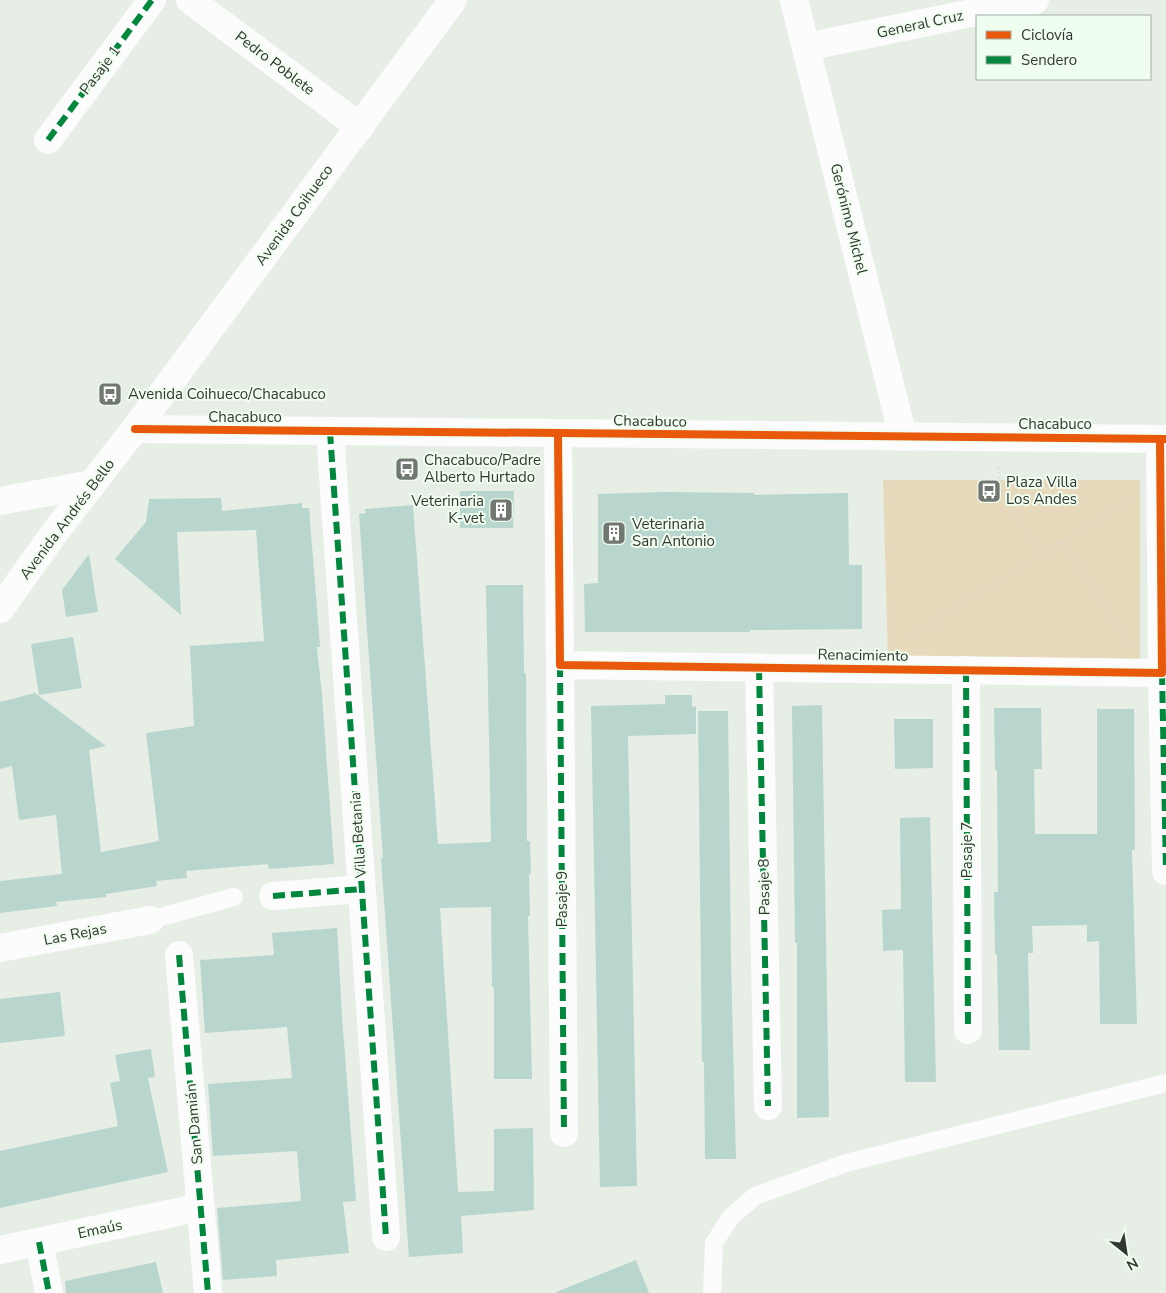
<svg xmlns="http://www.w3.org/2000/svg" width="1166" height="1293" font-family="'Nunito Sans',sans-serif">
  <rect width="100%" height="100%" fill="#e6eee6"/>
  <path fill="#e7d9bb" d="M883,480H1140V664L888,660Z"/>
  <g fill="#b9d6ce">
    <path d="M460,491H514L513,528H460Z"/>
    <path d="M663,492L754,493V495L848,493L849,565H862V629L750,630V632H585L584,584L598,583V494Z"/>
    <path d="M221,498L222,511L302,503V508H309L320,647H317L322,695L334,864L269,869L268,864L186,871L187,878L156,881L157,886L106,894V897L56,902L57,906L0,913V881L62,874L56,815L19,820L12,766L0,769V702L35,693L106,746L89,750L101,852L159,841L146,733L194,726L190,646L264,641L256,530L177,532L181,615L115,559L146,522L149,499Z"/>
    <path d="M413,505L438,844L491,842L486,585H523L524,673H526L527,841H530L531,874H529L530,916H528L532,1079H494V987H492L491,907L440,908L458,1192L494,1191V1129L533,1128L534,1210L461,1216L463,1253L409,1257L381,858H383L359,514L366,513L365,509Z"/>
    <path d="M89,554L98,612L66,617L62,590Z"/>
    <path d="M73,637L82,688L39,695L31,644Z"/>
    <path d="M665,695H692V706L696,707V734L628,736L637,1186L600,1187L591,706L665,704Z"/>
    <path d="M822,705L829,1117L797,1118V943H795L792,706Z"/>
    <path d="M994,708H1041L1042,769H1034L1035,834H1097V709H1134L1135,850H1132L1137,1024H1100L1099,941L1087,942V925L1032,926L1033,953H1028L1030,1050H999L997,954H995L994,892H998L997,770H995Z"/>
    <path d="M698,711H728L731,962L736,1159H705L704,1062H702Z"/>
    <path d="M894,719H933V768L895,769Z"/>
    <path d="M930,817L936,1082H905L903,950L883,951L882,910L901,909L900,818Z"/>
    <path d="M337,928L342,1016L356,1201L343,1202L349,1253L276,1260L277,1276L223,1280L217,1208L301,1201L297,1151L213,1156L208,1084L292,1078L287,1027L205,1033L200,960L274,955L272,933Z"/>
    <path d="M60,992L65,1036L0,1043V999Z"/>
    <path d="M151,1049L155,1077L148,1078L168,1172L0,1208V1151L118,1126L110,1083L120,1081L115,1055Z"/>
    <path d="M636,1260L649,1293H556V1292Z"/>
    <path d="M156,1262L163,1293H66L65,1281Z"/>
  </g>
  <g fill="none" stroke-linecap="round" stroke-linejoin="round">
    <g stroke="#d7dad7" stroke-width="3" stroke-dasharray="1 4" stroke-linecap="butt">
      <path d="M999,467V487L1040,555"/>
      <path d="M1062,541L1129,643"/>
      <path d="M907,638L1131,499"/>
    </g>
    <g stroke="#fbfcfb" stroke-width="18">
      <path d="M150,920L234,897"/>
      <path d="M712,1293L714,1243L730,1218L755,1196L846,1163L1166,1083"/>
    </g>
    <g stroke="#fbfcfb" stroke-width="28">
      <path d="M190,0L360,127"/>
      <path d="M794,0L903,437"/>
      <path d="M806,47L1035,0"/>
      <path d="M48,140L152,0"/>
      <path d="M330,432L386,1237"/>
      <path d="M558,434L560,665L1162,673L1160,439"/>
      <path d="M560,665L564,1133"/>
      <path d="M759,668L768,1106"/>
      <path d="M966,670L968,1030"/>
      <path d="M1162,673L1166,871"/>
      <path d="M273,896L362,889"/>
      <path d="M0,948L150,920"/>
      <path d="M179,955L208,1293"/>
      <path d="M39,1242L49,1293"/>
      <path d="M0,1250L201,1207"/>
    </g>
    <g stroke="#fbfcfb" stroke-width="28">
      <path d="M135,429L1166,439"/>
      <path d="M0,501L92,484"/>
      <path d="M0,609L55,532L164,391L453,0"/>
    </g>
    <g stroke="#00873e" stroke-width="6" stroke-dasharray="12 6" stroke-linecap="butt">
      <path d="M48,140L152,0"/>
      <path d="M330,432L386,1237"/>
      <path d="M560,665L564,1133"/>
      <path d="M759,668L768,1106"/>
      <path d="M966,670L968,1030"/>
      <path d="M1162,673L1166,871"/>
      <path d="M273,896L362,889"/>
      <path d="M179,955L208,1293"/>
      <path d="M39,1242L49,1293"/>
    </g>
    <g stroke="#f0fef0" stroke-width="11">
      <g id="cycleway">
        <path d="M135,429L1166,439"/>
        <path d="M558,434L560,665L1162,673L1160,439"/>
      </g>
    </g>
    <use href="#cycleway" stroke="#e8590c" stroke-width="8"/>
  </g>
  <defs>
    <g id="bus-square" transform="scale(1.25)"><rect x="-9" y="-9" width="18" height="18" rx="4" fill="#717771" stroke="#f0fef0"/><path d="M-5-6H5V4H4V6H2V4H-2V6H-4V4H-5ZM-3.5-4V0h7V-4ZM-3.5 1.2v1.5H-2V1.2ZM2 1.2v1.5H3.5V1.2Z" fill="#fff"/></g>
    <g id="building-square" transform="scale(1.25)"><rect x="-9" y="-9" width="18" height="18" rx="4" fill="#717771" stroke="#f0fef0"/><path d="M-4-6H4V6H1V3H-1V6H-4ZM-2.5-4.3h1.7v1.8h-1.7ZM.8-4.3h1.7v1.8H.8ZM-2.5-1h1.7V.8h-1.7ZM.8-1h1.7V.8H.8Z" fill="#fff"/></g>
  </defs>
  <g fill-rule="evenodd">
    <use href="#bus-square" x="110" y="394"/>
    <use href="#bus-square" x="407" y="469"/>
    <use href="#bus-square" x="989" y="491"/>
    <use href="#building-square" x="501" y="510"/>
    <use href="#building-square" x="614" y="533"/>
  </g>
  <g text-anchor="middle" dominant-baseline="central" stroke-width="4" stroke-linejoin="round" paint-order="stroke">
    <g font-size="15" fill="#323732" stroke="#f0fef0">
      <text transform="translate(920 24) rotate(-12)">General Cruz</text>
      <text transform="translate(275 63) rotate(37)">Pedro Poblete</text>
      <text transform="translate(100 70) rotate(-53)">Pasaje 1</text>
      <text transform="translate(294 215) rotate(-54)">Avenida Coihueco</text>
      <text transform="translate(849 219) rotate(76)">Gerónimo Michel</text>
      <text x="245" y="417">Chacabuco</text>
      <text transform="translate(650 421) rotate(1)">Chacabuco</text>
      <text x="1055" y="424">Chacabuco</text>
      <text transform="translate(67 519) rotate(-53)">Avenida Andrés Bello</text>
      <text transform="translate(863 655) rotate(1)">Renacimiento</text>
      <text transform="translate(358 835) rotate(-94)">Villa Betania</text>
      <text transform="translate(967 850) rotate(-90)">Pasaje 7</text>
      <text transform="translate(764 887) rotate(-91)">Pasaje 8</text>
      <text transform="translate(562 899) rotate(-90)">Pasaje 9</text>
      <text transform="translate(75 934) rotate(-11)">Las Rejas</text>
      <text transform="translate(194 1124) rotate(-95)">San Damián</text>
      <text transform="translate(100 1229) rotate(-12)">Emaús</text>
    </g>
    <g font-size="15" fill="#323732" stroke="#f0fef0" text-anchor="start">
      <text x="128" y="394">Avenida Coihueco/Chacabuco</text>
      <text x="424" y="460">Chacabuco/Padre<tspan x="424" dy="17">Alberto Hurtado</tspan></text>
      <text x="1006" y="482">Plaza Villa<tspan x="1006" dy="17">Los Andes</tspan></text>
      <text x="484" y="501" text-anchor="end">Veterinaria<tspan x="484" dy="17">K-vet</tspan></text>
      <text x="632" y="524">Veterinaria<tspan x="632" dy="17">San Antonio</tspan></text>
    </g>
  </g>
  <rect x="976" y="15" width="175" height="65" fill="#f0fef0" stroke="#a4aea4"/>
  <rect x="986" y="31" width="25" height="8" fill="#e8590c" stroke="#a4aea4"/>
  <text x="1021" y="40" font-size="15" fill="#323732">Ciclovía</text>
  <rect x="986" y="56" width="25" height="8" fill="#00873e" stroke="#a4aea4"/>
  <text x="1021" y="65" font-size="15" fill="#323732">Sendero</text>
  <g transform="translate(1126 1253) rotate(150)" stroke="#f0fef0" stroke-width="4" paint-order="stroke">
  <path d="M0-4L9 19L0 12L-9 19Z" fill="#323732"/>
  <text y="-8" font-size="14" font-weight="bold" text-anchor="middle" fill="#323732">N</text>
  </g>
</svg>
